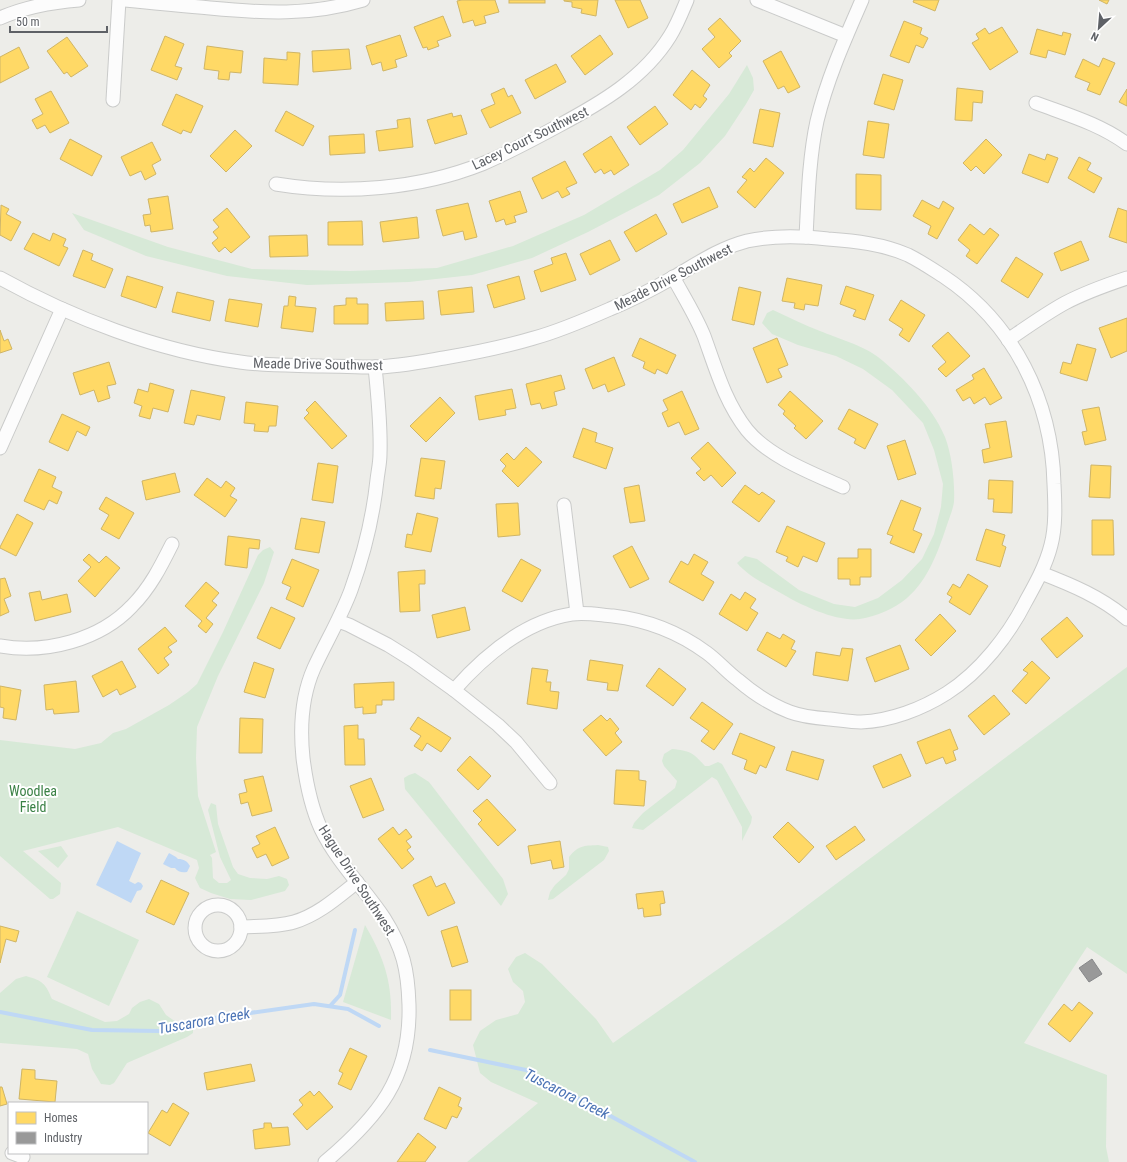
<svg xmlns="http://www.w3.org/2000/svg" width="1127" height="1162" font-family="'Roboto Condensed',sans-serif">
  <rect width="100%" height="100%" fill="#edede9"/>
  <g fill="#d7e9d7">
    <path d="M747,65L753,78L754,90L746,104L725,136L700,163L659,195L588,232L532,258L472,275L409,282L307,285L227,276L146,256L84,230L72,213L168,247L252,269L350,271L437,268L513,246L584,215L660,170L683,150L729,94Z"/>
    <path d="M773,310C789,317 804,325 820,331C837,338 864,346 878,357C903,377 933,407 945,437C952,455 955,483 954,502C953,509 950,516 948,522C939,549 929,579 907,598C894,609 877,616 860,619C838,622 805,607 786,596C769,586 750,578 737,563L745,556L757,559L799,590L834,604L855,607L878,598L902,580L922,559L934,534L941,507L943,484L934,450L923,423L892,390L863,369L836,356L798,345L772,334L762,323L767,313Z"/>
    <path d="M270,547L274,552L264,583L218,676L197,727L196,758L198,796L216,852L210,855L212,858L213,878L219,883H227L231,880L220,857L208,810L211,803L216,805L218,824L233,867L238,874L250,878L267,879L279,876L287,879L289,885L285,891L251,900L230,899L211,893L200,888L195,878L199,868L197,860L118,827L23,851L61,883L60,894L53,899H50L0,856V740L75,749L101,743L113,733L126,729L169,705L188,692L197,684L223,632L258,555L263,550Z"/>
    <path d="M1127,667V974L1087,947L1024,1043L1107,1075L1106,1147L1109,1162H467L538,1103L491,1082L480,1073L473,1045L480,1031L496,1020L518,1014L525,1002L523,991L513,982L508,969L516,957L525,953L542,964L596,1019L613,1043L785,922Z"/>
    <path d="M672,749C691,751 692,752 705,766H709L718,762L722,764L752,817L751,823L742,841V827L717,780L712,777L643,830L632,828L634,823L643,813L675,788L677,781L664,766L662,761L664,754Z"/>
    <path d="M415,773L429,782L503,879L508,894L501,906L405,789L404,778L409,775Z"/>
    <path d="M598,845L608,847L609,851L604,860L553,899L548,900L550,892L555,885L566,875L569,869V857C579,845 583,846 598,845Z"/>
    <path d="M61,846L68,856L58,868L38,851Z"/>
    <path d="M77,911L139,940L109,1006L47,977Z"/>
    <path d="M365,925C384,958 392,981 391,1020L343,1002Z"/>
    <path d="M26,976C43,981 45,983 52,999L105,1022L117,1021L129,1014L132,1008L140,1002L149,999L159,1004L166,1015L176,1022L193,1030V1033L187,1037L127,1063L114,1083L110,1085L101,1084L92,1069L88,1054L77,1049L0,1043V993L16,979Z"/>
  </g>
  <g fill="#bfd8f5">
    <path d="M117,841L141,853L129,881L135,884L138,882L141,883L143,886L141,890L137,891L131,903L96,885Z"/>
    <path d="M169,853L176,857L178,859C184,859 187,861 190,866L187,872C182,873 178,872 175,868H171L163,864Z"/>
  </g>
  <g fill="#ffd966" stroke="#cfb566">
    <path d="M462,0H495L499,12L484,16L486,23L475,26L473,20L463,23L457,1Z"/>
    <rect x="509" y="0" width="36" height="3"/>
    <path d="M564,0H598L596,16L581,13L582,9L572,7V2L564,1Z"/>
    <path d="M615,0H640L648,18L628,28Z"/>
    <path d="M914,0H939L935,11L913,2Z"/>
    <path d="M1099,0H1109L1107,4Z"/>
    <path d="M443,16L451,36L437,41L439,46L428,50L427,47L423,48L414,27Z"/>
    <path d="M720,18L741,41L729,53L732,56L719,68L702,49L715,37L708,29Z"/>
    <path d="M904,21L922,28L920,34L928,38L923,48L916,45L909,63L890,56Z"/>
    <path d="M1002,27L1018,52L990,70L972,43L979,39L976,34L985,28L989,34Z"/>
    <path d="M1037,29L1062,36L1063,32L1071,34L1065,55L1048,50L1046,58L1030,54Z"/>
    <path d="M400,35L407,56L395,60L397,67L383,71L381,62L372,65L366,46Z"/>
    <path d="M600,35L613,54L585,75L571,56Z"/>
    <path d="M165,36L184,44L175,66L182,68L177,80L151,70Z"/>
    <path d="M67,37L88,66L71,77L67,72L64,74L47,51Z"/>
    <path d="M207,46L243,51L241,73L230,72L229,80L218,79L219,71L204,69Z"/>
    <path d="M19,47L29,68L0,83V57Z"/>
    <path d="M349,49L351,69L313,72L312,51Z"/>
    <path d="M781,51L800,87L788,93L784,86L778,89L763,61Z"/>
    <path d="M287,52L300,53L298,85L263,83L264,58L287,60Z"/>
    <path d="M1103,58L1115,63L1100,95L1087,90L1090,83L1075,77L1083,59L1099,67Z"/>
    <path d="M556,64L566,82L535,99L525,80Z"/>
    <path d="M692,70L710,85L703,96L707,99L700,108L695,104L691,110L673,95Z"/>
    <path d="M883,74L903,80L894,110L874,104Z"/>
    <path d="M504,88L508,97L512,95L521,113L490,128L481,110L495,104L491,94Z"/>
    <path d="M957,88L983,91L982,103L973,102L972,121L955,120Z"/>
    <path d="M1127,89V106L1119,102Z"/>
    <path d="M51,91L69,123L50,133L45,125L37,129L32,120L43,114L35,99Z"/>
    <path d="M176,94L203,106L191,133L183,130L181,134L162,125Z"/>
    <path d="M655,106L668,124L640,145L627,127Z"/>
    <path d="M760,109L780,113L773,147L753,143Z"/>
    <path d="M286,111L314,126L303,146L275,131Z"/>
    <path d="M452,113L453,117L461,115L467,134L435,144L427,120Z"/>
    <path d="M410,118L413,147L379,151L376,131L398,128L397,120Z"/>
    <path d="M868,121L889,124L884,158L863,155Z"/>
    <path d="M235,130L252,146L226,172L210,156Z"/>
    <path d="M364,134L365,153L330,155L329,136Z"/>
    <path d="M611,136L629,165L614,175L611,170L604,174L601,169L595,173L583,154Z"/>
    <path d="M70,139L102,156L92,176L60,159Z"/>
    <path d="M986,139L1002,155L984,174L976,166L971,171L963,163Z"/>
    <path d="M152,142L161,160L152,165L156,174L145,180L141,171L130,176L121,157Z"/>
    <path d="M1029,154L1045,160L1047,154L1058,158L1048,183L1022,173Z"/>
    <path d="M1079,157L1091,163L1087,170L1102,178L1094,193L1068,178Z"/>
    <path d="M766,158L784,173L755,208L737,192L747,180L742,177L750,168L754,172Z"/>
    <path d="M565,161L577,183L566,188L570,194L562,198L558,191L542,199L532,178Z"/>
    <path d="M856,174L881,175V210L856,209Z"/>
    <path d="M709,187L718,207L682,223L673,204Z"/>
    <path d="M520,191L527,212L514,216L516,222L506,225L504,219L496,222L489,201Z"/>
    <path d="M168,196L173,229L151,232L150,225L145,226L143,215L151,214L148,199Z"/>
    <path d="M922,200L939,209L943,201L954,208L937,239L928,234L931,226L913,216Z"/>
    <path d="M468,203L477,237L465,240L463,231L443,236L436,210Z"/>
    <path d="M1,205L9,209L6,214L21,222L11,241L0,235Z"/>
    <path d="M227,208L250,237L231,253L225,247L219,252L212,243L218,238L213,232L219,227L213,220Z"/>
    <path d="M1118,208L1127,211V243L1109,237Z"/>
    <path d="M656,214L667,234L636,252L624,232Z"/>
    <path d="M417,217L419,238L383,242L380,222Z"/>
    <path d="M362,221L363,245H328V222Z"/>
    <path d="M970,224L984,235L990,228L999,235L977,264L966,256L970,250L958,240Z"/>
    <path d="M33,233L50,241L53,233L66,239L63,246L68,248L59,266L24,249Z"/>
    <path d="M307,235L308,256L270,257L269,236Z"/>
    <path d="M610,240L620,260L590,275L580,254Z"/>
    <path d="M1081,241L1089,260L1061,271L1054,253Z"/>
    <path d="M83,250L93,254L91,260L113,269L105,288L73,276Z"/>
    <path d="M566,253L576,280L541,292L534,271L553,264L551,258Z"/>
    <path d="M1016,257L1043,274L1028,298L1001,281Z"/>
    <path d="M127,276L163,287L156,308L121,296Z"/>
    <path d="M519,276L525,299L494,308L487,285Z"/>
    <path d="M787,278L822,285L818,306L805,304L804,310L794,308L795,303L782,301Z"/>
    <path d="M846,286L874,295L865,320L853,316L856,310L840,304Z"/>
    <path d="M472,287L474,312L441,315L438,291Z"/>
    <path d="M739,287L761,292L754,325L732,320Z"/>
    <path d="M177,292L214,301L210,321L172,312Z"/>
    <path d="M289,296L296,297L295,306L316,308L313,332L281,328L284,306H288Z"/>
    <path d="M346,298H357V304H368V324H334V306L346,305Z"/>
    <path d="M229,299L262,304L258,327L225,321Z"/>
    <path d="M901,300L925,315L909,342L899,335L903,329L889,320Z"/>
    <path d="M423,301L424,319L386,321L385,303Z"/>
    <path d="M1127,318V351L1111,358L1099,328Z"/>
    <path d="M0,330L4,341L8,339L12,349L0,353Z"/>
    <path d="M948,332L970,356L946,377L938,369L946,362L932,346Z"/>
    <path d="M640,338L676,355L667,374L657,369L655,374L643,368L645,362L632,356Z"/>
    <path d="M777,338L788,365L778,369L782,377L767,383L753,348Z"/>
    <path d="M1077,344L1096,349L1087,381L1060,373L1063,362L1071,364Z"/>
    <path d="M614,357L625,385L608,392L605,384L593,389L585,369Z"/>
    <path d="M109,362L116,384L107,386L110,398L98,402L94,390L80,395L73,373Z"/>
    <path d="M984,368L1002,398L990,405L985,397L974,404L970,397L963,401L956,390L974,379L972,375Z"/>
    <path d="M561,375L565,389L554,392L557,405L542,409L540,403L531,405L526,384Z"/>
    <path d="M150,383L174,390L168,412L153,408L150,419L139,416L142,406L134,403L138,389L148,392Z"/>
    <path d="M512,389L516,408L505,410L506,415L479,420L475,396Z"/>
    <path d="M191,390L225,397L220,420L197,415L194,425L184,423Z"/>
    <path d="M682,391L699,429L685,435L679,422L668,427L662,413L668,410L663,400Z"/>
    <path d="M790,391L823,421L806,439L794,428L796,426L783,414L785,411L778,405Z"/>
    <path d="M440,397L455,413L426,442L410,426Z"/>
    <path d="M315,401L347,436L332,449L304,418L309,413L306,410Z"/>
    <path d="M246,402L278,406L276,426H269L268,432L254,431L255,424L244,423Z"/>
    <path d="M1099,407L1106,440L1085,445L1082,432L1087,431L1082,410Z"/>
    <path d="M849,409L878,424L865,449L854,443L856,439L838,429Z"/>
    <path d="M62,414L90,427L86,436L77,431L68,451L49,442Z"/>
    <path d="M1006,421L1012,457L984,463L982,450L990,448L985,424Z"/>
    <path d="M583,428L597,433L595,442L613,448L606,469L573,457Z"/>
    <path d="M905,440L916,474L898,480L887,446Z"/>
    <path d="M708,442L736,473L722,487L711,475L704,481L696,473L701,469L691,458Z"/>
    <path d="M526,447L542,462L518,487L502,471L506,466L500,460L507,453L514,460Z"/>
    <path d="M421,458L445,461L441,489L435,488L434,499L415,496Z"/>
    <path d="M318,463L338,466L333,503L312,500Z"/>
    <path d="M1091,465L1111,466L1110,498L1089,497Z"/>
    <path d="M39,469L56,477L52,487L62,492L57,504L49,500L44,510L24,501Z"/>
    <path d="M175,473L180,492L146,500L142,481Z"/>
    <path d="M207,478L221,488L226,481L235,488L230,496L237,500L225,517L194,495Z"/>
    <path d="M989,480L1013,481L1012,513L993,512L994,499H988Z"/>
    <path d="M639,485L645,521L630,523L624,488Z"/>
    <path d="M745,485L759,495L762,492L775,501L759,522L732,502Z"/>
    <path d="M106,497L134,513L119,539L101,529L109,515L99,509Z"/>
    <path d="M901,500L921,508L913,530L922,534L914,553L890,543L893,536L887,534Z"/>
    <path d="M518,503L520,535L498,537L496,504Z"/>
    <path d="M417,513L438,518L431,552L405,547L407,534L412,535Z"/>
    <path d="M17,514L33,523L16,556L0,548V547Z"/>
    <path d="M301,518L325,522L319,553L295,549Z"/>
    <path d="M1092,520H1113L1114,555H1092Z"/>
    <path d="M787,526L825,543L817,562L803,556L798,567L786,561L788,557L776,552Z"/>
    <path d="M986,529L1005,535L1002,545L1006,547L1000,567L976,560Z"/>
    <path d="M228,536L260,540L259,549L249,548L247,568L225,565Z"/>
    <path d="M632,546L649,579L630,588L613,556Z"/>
    <path d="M858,549H871V577H860V585H850V579H838V558H858Z"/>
    <path d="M89,554L99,563L106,556L120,568L95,597L78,581L91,567L83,560Z"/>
    <path d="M694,554L708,562L701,574L714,582L703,601L669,582L681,561L688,565Z"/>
    <path d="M292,559L319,570L303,607L286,599L291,587L282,583Z"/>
    <path d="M521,559L541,570L522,602L502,591Z"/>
    <path d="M425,570V584H419L420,611L400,612L398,572Z"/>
    <path d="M968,574L988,586L970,615L949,602L952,597L947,594L953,584L960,588Z"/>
    <path d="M5,578L11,596L4,599L9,612L0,616V579Z"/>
    <path d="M206,582L219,593L212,601L217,605L206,618L213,624L206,633L198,626L202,621L185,606Z"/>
    <path d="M40,591L42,600L67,594L71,612L35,621L29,593Z"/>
    <path d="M745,592L756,599L750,608L758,613L747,631L719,614L731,594L740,600Z"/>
    <path d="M271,607L295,618L280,649L257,638Z"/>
    <path d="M465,607L470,630L437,638L432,615Z"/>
    <path d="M940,614L956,631L931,656L915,640Z"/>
    <path d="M1067,617L1083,636L1057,658L1041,639Z"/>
    <path d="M165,627L177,641L168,647L172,652L164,658L169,665L158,674L138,649Z"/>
    <path d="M767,632L780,639L783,634L795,641L791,649L796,651L786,667L757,650Z"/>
    <path d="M900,645L909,669L875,682L866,658Z"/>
    <path d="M842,648L853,649L848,681L813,675L816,652L840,656Z"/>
    <path d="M590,660L623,665L618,691L607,690L608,683L587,680Z"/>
    <path d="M122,661L136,687L120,695L117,689L103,697L92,676Z"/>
    <path d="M1032,661L1050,678L1026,704L1012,691L1028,673L1023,670Z"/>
    <path d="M254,662L274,669L265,698L244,692Z"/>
    <path d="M532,668L548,670L546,682H551L550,691L559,692L557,709L527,704Z"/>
    <path d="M659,668L686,689L673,706L646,686Z"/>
    <path d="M76,681L79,712L54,714L53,709L46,710L44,685Z"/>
    <path d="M394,682V700H382V705H376V713L363,714V707L355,708L354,684Z"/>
    <path d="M0,686L21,690L16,720L3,718L4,708L0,707Z"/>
    <path d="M994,695L1010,714L984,735L968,716Z"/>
    <path d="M702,702L733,724L714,750L701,741L709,731L690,718Z"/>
    <path d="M601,715L607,721L610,718L619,729L615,733L622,742L606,756L583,730Z"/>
    <path d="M418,717L451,738L441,752L427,743L422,751L414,746L421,736L410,729Z"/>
    <path d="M240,718L263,719L262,753H239Z"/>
    <path d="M358,725V739H364L365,765H345L344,726Z"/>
    <path d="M950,729L958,749L953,751L956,760L946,764L943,757L926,764L917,742Z"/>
    <path d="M740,733L775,747L766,768L760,765L756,774L744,769L747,760L732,754Z"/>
    <path d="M792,751L824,760L818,780L786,770Z"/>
    <path d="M901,754L911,776L883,788L873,766Z"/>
    <path d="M470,756L491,776L478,790L457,770Z"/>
    <path d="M616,770L639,771V780L646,781L644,806L614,804Z"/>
    <path d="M263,776L272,811L252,816L248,802L241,804L239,794L247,792L244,780Z"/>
    <path d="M371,778L384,810L363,818L350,786Z"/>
    <path d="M487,799L516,830L498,846L478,824L482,820L473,811Z"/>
    <path d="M788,822L814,847L799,863L773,837Z"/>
    <path d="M855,826L865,840L836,860L826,846Z"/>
    <path d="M275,827L289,858L272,866L266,854L257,858L252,848L260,844L256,836Z"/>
    <path d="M393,827L399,835L406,829L412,837L406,841L411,847L407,850L414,859L402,869L378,839Z"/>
    <path d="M560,841L564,867L553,869L551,860L531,864L528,846Z"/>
    <path d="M431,876L436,887L445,883L455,903L428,916L413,885Z"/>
    <path d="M161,880L189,893L174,925L146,912Z"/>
    <path d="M663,891L665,903L660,904L661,915L644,917L643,908L638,909L636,894Z"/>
    <path d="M0,926L19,931L16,942L6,939L0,963Z"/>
    <path d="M457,926L468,962L452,967L441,931Z"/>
    <rect x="450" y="990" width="21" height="30"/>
    <path d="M1079,1002L1093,1013L1070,1042L1048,1024L1064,1004L1072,1011Z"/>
    <path d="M350,1048L367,1056L351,1090L338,1084L343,1073L339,1071Z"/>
    <path d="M251,1064L255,1081L207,1090L204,1073Z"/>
    <path d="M22,1069L35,1070V1079L57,1081L55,1102L19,1099Z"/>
    <path d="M0,1087H2L7,1104L0,1106Z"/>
    <path d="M439,1087L461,1098L458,1106L462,1108L457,1118L452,1116L446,1129L424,1119Z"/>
    <path d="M310,1091L314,1096L319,1091L333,1107L307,1130L293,1114L303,1105L299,1100Z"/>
    <path d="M173,1103L189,1113L170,1146L148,1133L162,1110L167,1113Z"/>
    <path d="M264,1123H271L272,1128L288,1127L290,1145L255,1149L253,1130L264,1128Z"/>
    <path d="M418,1133L436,1147L425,1162H397Z"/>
  </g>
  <path fill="#999" stroke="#87888a" d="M1092,959L1102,974L1089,982L1079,968Z"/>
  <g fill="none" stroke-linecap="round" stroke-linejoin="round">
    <g stroke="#bfd8f5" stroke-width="4">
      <path d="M330,1006L340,995L355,930"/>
      <path d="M0,1012L92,1030L159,1031L214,1018L314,1004L348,1009L379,1026"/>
      <path d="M430,1050L526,1070L695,1162"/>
    </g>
    <g stroke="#cacbca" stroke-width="15">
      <g id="minor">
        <path d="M125,0C153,3 181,5 210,8C263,13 310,16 363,0"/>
        <path d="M757,0L846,36"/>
        <path d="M0,18C25,7 53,2 79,0"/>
        <path d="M113,100L119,0"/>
        <path d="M1036,103C1068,115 1100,124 1127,144"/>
        <path d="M276,184C343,195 419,189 482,164C508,153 534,139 558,126C601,103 644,78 670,36C677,25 682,12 687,0"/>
        <path d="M806,237C808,198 809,158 817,121C827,79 845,39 862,0"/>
        <path d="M673,277C684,297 696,316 704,336C716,369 725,402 747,430C769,457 812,473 843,487"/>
        <path d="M0,278C72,318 158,351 240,362C267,366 295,365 322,366C339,366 356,367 373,367C396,367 421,362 444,358C474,353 504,347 534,338C560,331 585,320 610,309C632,300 653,289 674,277C698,263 720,248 747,241C774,235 801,236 828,239C855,241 883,244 908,255C920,261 932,269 943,276C1014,323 1052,401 1054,484C1055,504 1056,526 1051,545C1046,565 1036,583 1026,601C1009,635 980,672 947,693C922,709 890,721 861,722C850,722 840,720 830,719C817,718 803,717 790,712C772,705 753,693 738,680C727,672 718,661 707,653C680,633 647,620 613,616C600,615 586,612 572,614C525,621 485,655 454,690"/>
        <path d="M1008,340C1027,327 1045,314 1065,303C1084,293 1106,285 1127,278"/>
        <path d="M0,448L62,309"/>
        <path d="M564,505L577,613"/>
        <path d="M1041,573C1072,585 1101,597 1127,619"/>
        <path d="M338,621L349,625L388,645L412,660L454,690L498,725L516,742L550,783"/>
        <path d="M0,646C46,654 100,640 132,606C150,588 161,566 172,544"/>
        <circle cx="218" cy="928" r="23"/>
        <path d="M241,927C258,926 277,927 294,922C318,915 338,897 357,882"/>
        <path d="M12,1153L23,1157"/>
        <path d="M325,1162C378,1117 411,1078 409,1005C408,970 403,948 384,918C364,888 337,862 321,829C311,807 306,782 303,758C300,729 302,695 314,668C326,642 341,617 351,590C364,554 373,517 377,480C378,471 380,463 380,454C381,425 378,396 375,367"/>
      </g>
    </g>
    <use href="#minor" stroke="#fcfcfc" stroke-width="13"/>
  </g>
  <g text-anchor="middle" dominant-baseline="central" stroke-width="4" stroke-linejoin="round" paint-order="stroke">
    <g font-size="14" fill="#5e6166" stroke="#fff">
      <text transform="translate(530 138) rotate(-26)">Lacey Court Southwest</text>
      <text transform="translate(673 277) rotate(-27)">Meade Drive Southwest</text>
      <text transform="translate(318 364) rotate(1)">Meade Drive Southwest</text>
      <text transform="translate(357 880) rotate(57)">Hague Drive Southwest</text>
    </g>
    <g font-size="14" fill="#3a8145" stroke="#fff">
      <text x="33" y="791">Woodlea<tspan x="33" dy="16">Field</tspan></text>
    </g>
    <g font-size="15" font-style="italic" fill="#4b73b5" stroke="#fff">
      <text transform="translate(204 1021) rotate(-10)">Tuscarora Creek</text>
      <text transform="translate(567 1094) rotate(27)">Tuscarora Creek</text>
    </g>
  </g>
  <rect x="8" y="1102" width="140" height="52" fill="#ffffff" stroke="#bfc0c2"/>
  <rect x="16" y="1112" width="20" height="12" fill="#ffd966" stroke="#bfc0c2"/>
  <text x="44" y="1122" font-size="12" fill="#5e6166">Homes</text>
  <rect x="16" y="1132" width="20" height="12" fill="#999999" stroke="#bfc0c2"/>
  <text x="44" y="1142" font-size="12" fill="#5e6166">Industry</text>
  <g transform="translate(1099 28) rotate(206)" stroke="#ffffff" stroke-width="3" paint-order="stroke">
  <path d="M0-3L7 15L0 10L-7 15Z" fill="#5e6166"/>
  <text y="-6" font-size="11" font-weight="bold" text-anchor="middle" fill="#5e6166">N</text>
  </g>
  <path d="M10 26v6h97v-6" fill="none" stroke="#5e6166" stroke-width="2"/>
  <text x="16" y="26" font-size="12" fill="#5e6166" stroke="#ffffff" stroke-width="3" paint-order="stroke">50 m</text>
</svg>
